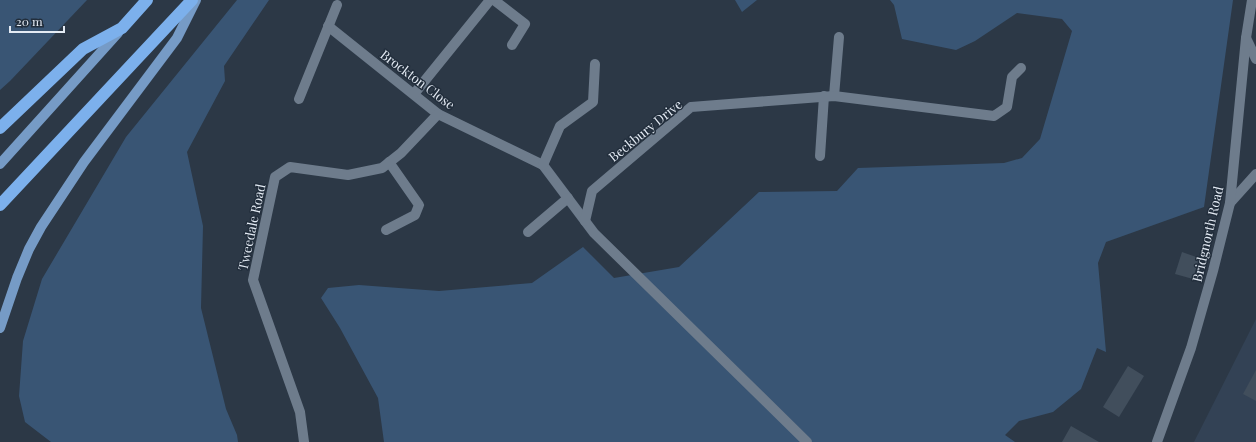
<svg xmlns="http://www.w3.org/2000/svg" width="1256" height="442" font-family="'Playfair Display',serif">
  <rect width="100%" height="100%" fill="#2c3846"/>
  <path fill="#334255" d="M1256,319V442H1194Z"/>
  <g fill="#395574">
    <path d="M0,0H87L10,81L0,90Z"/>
    <path d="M237,0H269L224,66L225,81L187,152L203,226L201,308L226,409L237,435L238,442H51L25,422L19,396L23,341L42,279L126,137Z"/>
    <path d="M735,0H757L742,12Z"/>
    <path d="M890,0H1233L1204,207L1106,242L1098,263L1106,352L1097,348L1081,389L1053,412L1019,421L1005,435L1015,442H384L378,398L340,328L321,298L328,288L359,285L439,291L532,283L583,247L614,278L679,267L759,192L837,191L858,168L1004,163L1022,158L1040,139L1072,31L1062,19L1017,13L975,41L956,50L902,39L894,5Z"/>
  </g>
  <g fill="#414e5c">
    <path d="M1182,252L1199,258L1193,279L1175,274Z"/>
    <path d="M1128,366L1144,376L1119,417L1103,407Z"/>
    <path d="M1256,370V401L1243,394Z"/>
    <path d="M1071,426L1099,442H1062Z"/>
  </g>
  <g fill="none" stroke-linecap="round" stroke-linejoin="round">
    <g stroke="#6e7c8c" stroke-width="10">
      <path d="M494,0L525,24L512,45"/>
      <path d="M328,26L438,114L543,165L594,233L807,442"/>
      <path d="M1246,38L1256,59"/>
      <path d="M414,94L490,0"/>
      <path d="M834,96L839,37"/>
      <path d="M299,99L337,5"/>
      <path d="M820,156L824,96"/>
      <path d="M543,165L560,126L593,102L595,64"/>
      <path d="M1230,203L1256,174"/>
      <path d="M585,221L592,191L691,107L834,96L994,116L1007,107L1012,77L1021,68"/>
      <path d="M386,230L415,215L419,205L389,162"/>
      <path d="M528,232L568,198"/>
      <path d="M304,442L300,412L253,280L275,177L290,167L348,175L382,168L401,153L438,114"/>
      <path d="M1157,442L1191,348L1213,271L1230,203L1246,38L1252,0"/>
    </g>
    <g stroke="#769bc6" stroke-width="10">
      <path d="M0,164L118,33"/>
      <path d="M0,328L17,278L29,249L41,227L84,162L177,38L196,0"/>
    </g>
    <g stroke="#7cb0ec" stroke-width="12">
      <path d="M0,128L83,49L122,28L147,0"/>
      <path d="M0,205L192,0"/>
    </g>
  </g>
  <g text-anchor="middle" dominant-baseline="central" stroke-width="3" stroke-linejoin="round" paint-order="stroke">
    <g font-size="13" fill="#e4ebf4" stroke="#222e3c">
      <text transform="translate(418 79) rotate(37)">Brockton Close</text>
      <text transform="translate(645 130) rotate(-39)">Beckbury Drive</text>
      <text transform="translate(251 227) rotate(-78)">Tweedale Road</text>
      <text transform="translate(1207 234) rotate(-77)">Bridgnorth Road</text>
    </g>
  </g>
  <path d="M10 26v6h54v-6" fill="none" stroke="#e4ebf4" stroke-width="2"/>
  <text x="16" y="26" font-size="12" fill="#e4ebf4" stroke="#222e3c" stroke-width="3" paint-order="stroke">20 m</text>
</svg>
